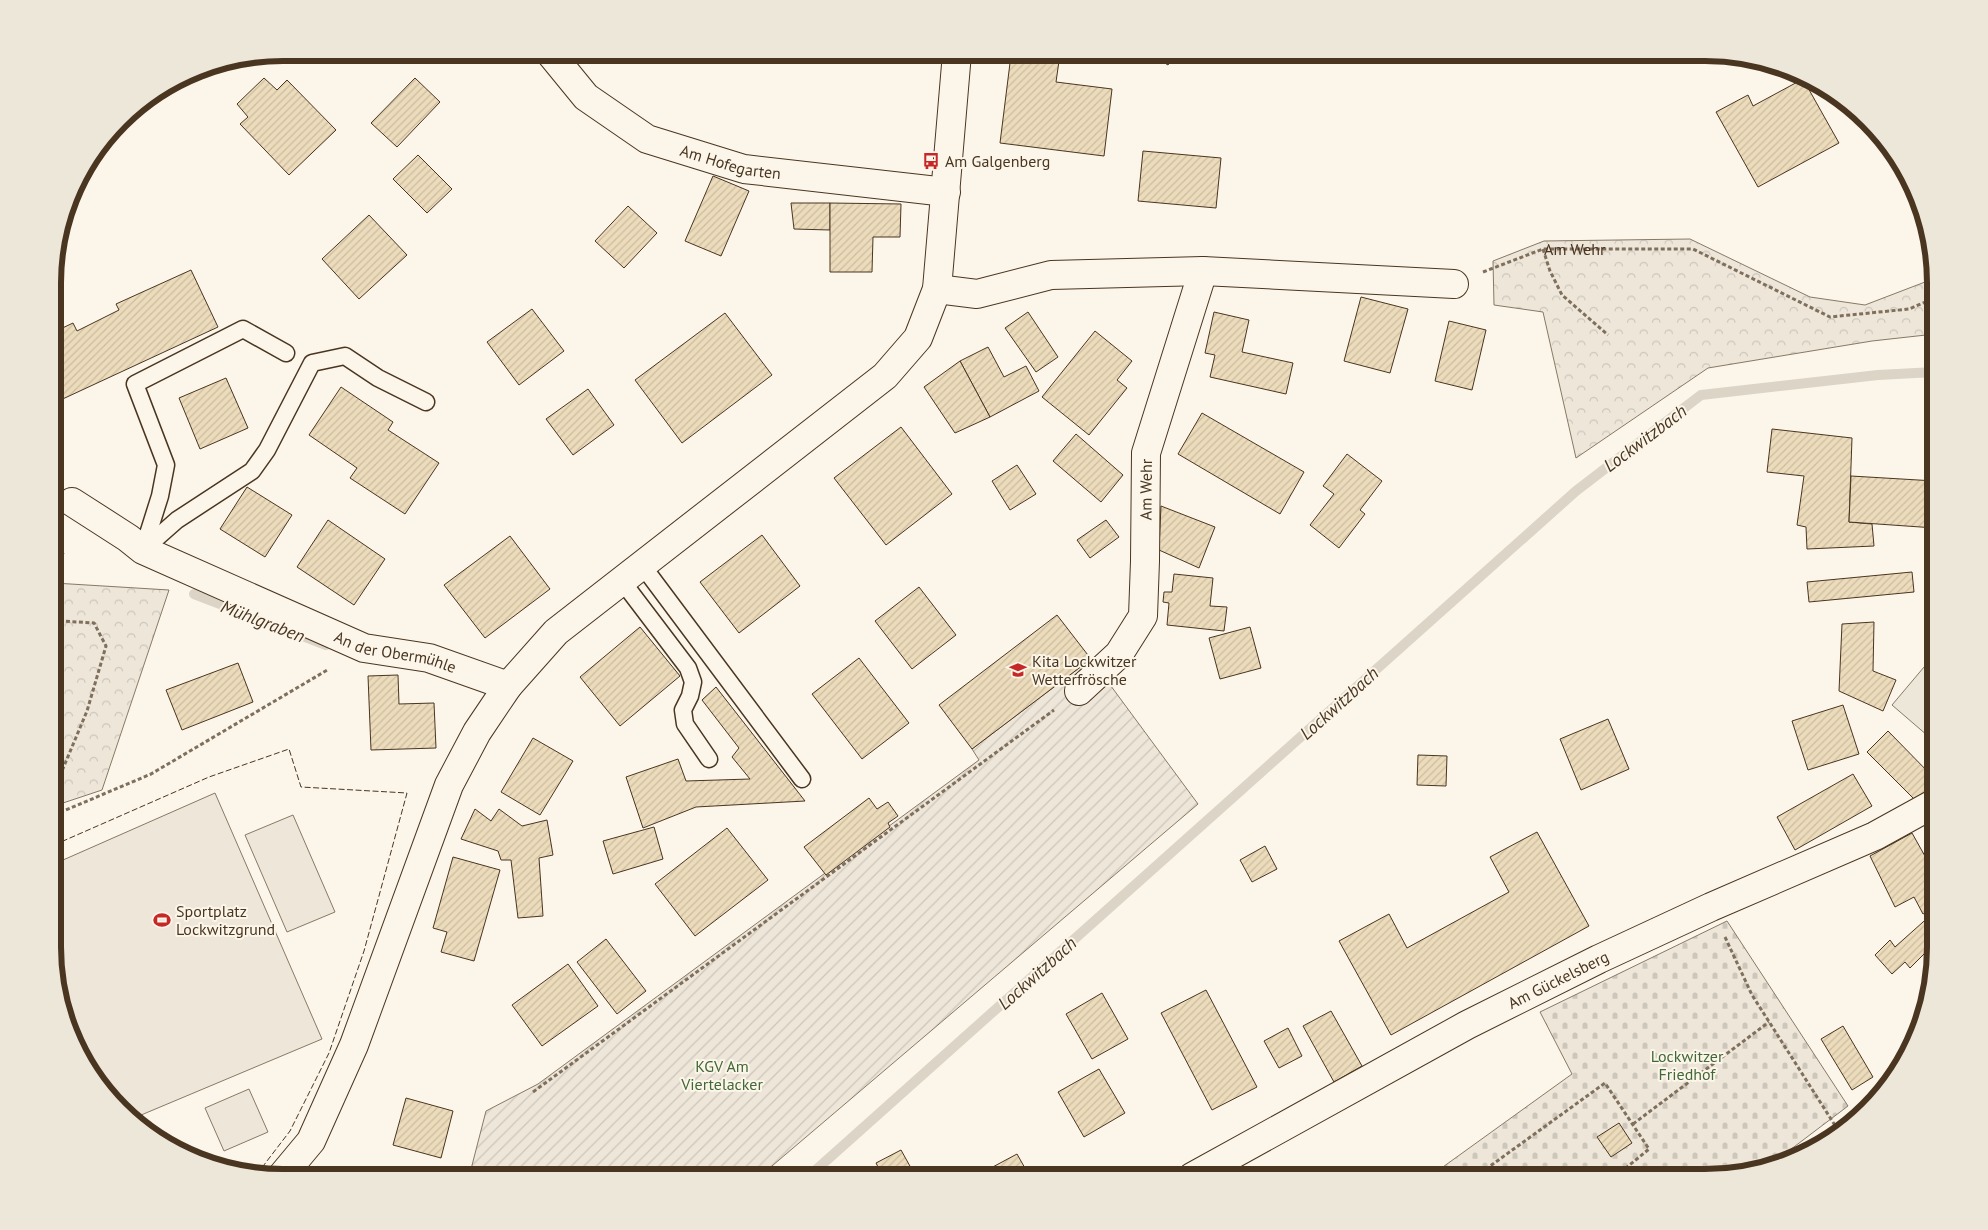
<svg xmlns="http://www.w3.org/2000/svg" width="1988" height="1230" font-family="'PT Sans',sans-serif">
  <defs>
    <pattern id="cemetery-stones" width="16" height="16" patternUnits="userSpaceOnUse" patternTransform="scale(1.25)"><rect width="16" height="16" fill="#ede6d9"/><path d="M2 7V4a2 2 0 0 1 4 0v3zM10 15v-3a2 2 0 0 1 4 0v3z" fill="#cdc6ba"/></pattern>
    <pattern id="park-crowns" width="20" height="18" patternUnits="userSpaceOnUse" patternTransform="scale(1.25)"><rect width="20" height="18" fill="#ede6d9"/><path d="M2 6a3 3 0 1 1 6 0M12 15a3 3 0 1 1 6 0" fill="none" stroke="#cdc6ba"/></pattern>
    <pattern id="garden-furrows" width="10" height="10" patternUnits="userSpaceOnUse" patternTransform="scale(1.25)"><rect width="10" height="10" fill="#ede6d9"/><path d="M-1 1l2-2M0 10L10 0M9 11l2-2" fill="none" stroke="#cdc6ba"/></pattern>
    <pattern id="building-hatch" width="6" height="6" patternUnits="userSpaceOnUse" patternTransform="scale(1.25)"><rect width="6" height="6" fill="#ecdcbc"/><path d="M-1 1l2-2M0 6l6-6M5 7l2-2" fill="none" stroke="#ccbda1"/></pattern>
  </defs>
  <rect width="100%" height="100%" fill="#fbf6e9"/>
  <path fill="url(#cemetery-stones)" stroke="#887966" d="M1727,921L1848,1106L1778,1159L1720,1177H1429L1572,1074L1540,1012Z"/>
  <g fill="url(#park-crowns)" stroke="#887966">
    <path d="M1690,239L1810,297L1865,305L1925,282L1935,288V334L1872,341L1708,368L1576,458L1543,312L1494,305L1493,261L1544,241Z"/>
    <path d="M54,583L169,590L102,790L54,806Z"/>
  </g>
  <path fill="url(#garden-furrows)" stroke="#887966" d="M1091,659L1198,804L759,1177H469L486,1111L538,1084L979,760L972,749Z"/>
  <g fill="#ede6d9" stroke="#887966">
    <path d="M215,793L322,1039L134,1118L91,1075L54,977V864Z"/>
    <path d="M293,815L335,912L287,932L245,835Z"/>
    <path d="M249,1089L268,1132L224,1151L205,1108Z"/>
  </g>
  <path fill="#ede7d9" stroke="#887966" d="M1935,654V742L1892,705Z"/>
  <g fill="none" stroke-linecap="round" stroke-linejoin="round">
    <g stroke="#dcd4c6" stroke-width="10">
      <path d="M194,594L326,645"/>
      <path d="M808,1177L1576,491L1701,395L1878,375L1935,372"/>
    </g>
  </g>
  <g fill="url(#building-hatch)" stroke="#4a3520">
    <path d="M1148,53H1176L1168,65Z"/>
    <path d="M1011,55L1059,61L1056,82L1112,89L1104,156L1000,143Z"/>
    <path d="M264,78L277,90L287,80L336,130L289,175L240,124L248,117L237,104Z"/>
    <path d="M415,78L440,102L397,147L371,123Z"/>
    <path d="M1803,79L1839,143L1758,187L1716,112L1748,95L1753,106Z"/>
    <path d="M1143,151L1221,158L1216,208L1138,201Z"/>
    <path d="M418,155L452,189L427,213L393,179Z"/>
    <path d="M713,176L749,191L721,256L685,241Z"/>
    <path d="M791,203H830V230L794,229Z"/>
    <path d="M830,203L901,204L900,237H873L872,272H830Z"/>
    <path d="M628,206L657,233L624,268L595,241Z"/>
    <path d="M369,215L407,255L359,299L322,259Z"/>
    <path d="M191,270L218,327L54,403V332L73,323L77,331L119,310L116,304Z"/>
    <path d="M1361,297L1408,309L1390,373L1344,361Z"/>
    <path d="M532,309L564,351L519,385L487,342Z"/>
    <path d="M1028,312L1058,357L1036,372L1005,328Z"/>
    <path d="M1214,312L1249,320L1242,352L1293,363L1286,394L1210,377L1215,355L1205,353Z"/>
    <path d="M725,313L772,375L682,443L635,380Z"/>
    <path d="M1449,321L1486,330L1472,390L1435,381Z"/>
    <path d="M1095,331L1132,361L1117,380L1127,388L1089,435L1042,397Z"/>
    <path d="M988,347L1004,377L1026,366L1039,391L990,417L960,361Z"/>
    <path d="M960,361L990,417L955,433L924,387Z"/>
    <path d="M226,378L248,428L200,449L179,398Z"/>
    <path d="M341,387L393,422L388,430L439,463L405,514L350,478L357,468L309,435Z"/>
    <path d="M588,389L614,425L573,455L546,419Z"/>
    <path d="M1202,413L1304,472L1280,514L1178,454Z"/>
    <path d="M901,427L952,494L886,545L834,478Z"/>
    <path d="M1772,429L1852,438L1849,522L1872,524L1874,546L1807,549L1806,527L1797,525L1804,476L1767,472Z"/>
    <path d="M1076,434L1123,475L1101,502L1053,461Z"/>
    <path d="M1347,454L1382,481L1360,510L1365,514L1339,548L1310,525L1334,494L1323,486Z"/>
    <path d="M1017,465L1036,494L1010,510L992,481Z"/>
    <path d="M1851,476L1935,481V528L1849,522Z"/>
    <path d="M247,487L292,515L265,557L220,529Z"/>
    <path d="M1161,506L1215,527L1199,568L1159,550Z"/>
    <path d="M328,520L385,559L354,605L297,567Z"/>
    <path d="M1106,520L1119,537L1090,558L1077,540Z"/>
    <path d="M54,534L64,554L54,558Z"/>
    <path d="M762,535L800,586L739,633L700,582Z"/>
    <path d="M510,536L550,589L485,638L444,585Z"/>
    <path d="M1912,572L1914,592L1809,602L1807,582Z"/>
    <path d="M1174,574L1213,578L1210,606L1227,607L1224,631L1167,625L1169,603L1163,602L1164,592H1172Z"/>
    <path d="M919,587L956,635L912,669L875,621Z"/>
    <path d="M1057,615L1091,659L972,749L939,705Z"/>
    <path d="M1874,622L1873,671L1896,680L1883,711L1839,691L1842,624Z"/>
    <path d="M640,627L680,676L620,726L580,677Z"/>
    <path d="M1250,627L1261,668L1220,679L1209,638Z"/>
    <path d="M859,658L909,723L862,759L812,694Z"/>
    <path d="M238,663L253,702L182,730L166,690Z"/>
    <path d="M398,675L399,704L434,703L436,748L371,750L368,676Z"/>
    <path d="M716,687L805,801L696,807L643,828L626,777L678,759L686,781L750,779L732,757L739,748L702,700Z"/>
    <path d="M1843,705L1859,754L1808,770L1792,721Z"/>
    <path d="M1608,719L1629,769L1581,790L1560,739Z"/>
    <path d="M1888,731L1935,779V785L1917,802L1867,752Z"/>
    <path d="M533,738L573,761L540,815L501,792Z"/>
    <path d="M1418,755L1447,756L1446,786L1417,785Z"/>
    <path d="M1853,774L1872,806L1795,850L1777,817Z"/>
    <path d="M869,798L877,809L888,802L898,816L888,823L890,827L826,875L804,847Z"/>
    <path d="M475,809L491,821L499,809L522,826L547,820L553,855L539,858L543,916L518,918L511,860H501L498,851L461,839Z"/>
    <path d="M654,827L663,859L613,874L603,841Z"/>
    <path d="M727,828L768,880L695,936L655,884Z"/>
    <path d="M1537,832L1589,926L1391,1035L1339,941L1389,914L1407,948L1509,892L1490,857Z"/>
    <path d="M1912,833L1935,874V907L1923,914L1914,897L1895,907L1870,856Z"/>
    <path d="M1265,846L1277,869L1252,882L1240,860Z"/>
    <path d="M453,857L500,870L474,961L441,952L447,932L433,928Z"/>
    <path d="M1932,914L1935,916V943L1910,968L1905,962L1892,974L1875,955L1890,940L1895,947Z"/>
    <path d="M606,939L646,991L617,1014L577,962Z"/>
    <path d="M568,964L598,1006L542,1046L512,1005Z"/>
    <path d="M1206,990L1257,1087L1212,1110L1161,1013Z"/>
    <path d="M1102,993L1128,1039L1092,1059L1066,1014Z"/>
    <path d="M1331,1011L1362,1066L1334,1082L1303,1026Z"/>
    <path d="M1843,1026L1873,1077L1852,1090L1821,1039Z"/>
    <path d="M1288,1028L1302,1056L1279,1068L1264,1041Z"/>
    <path d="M1099,1069L1125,1113L1084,1137L1058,1092Z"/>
    <path d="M406,1098L453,1111L441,1158L393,1145Z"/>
    <path d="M1619,1123L1632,1143L1611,1157L1597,1137Z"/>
    <path d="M901,1150L916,1177H883L876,1163Z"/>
    <path d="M1017,1154L1030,1177H974Z"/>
  </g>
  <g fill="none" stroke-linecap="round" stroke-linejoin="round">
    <g stroke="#4a3520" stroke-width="19">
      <g id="service">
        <path d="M143,550L177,520L252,471L267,450L312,363L345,356L378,378L426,402"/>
        <path d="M143,550L160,496L166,465L135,384L243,329L286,353"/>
        <path d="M642,565L802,779"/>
        <path d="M622,581L688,668L693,682L690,696L683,710L685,724L709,759"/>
      </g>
    </g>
    <g stroke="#4a3520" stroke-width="30">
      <g id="minor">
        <path id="s2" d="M550,53L586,97L647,139L744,169L946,192"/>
        <path d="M937,289L977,294L1051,275L1203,271L1454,284"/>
        <path id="s3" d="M72,502L128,538L143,550L364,648L429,658L508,686"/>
        <path id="s4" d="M1079,691L1119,654L1143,616L1145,561L1146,453L1203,271"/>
        <path id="s5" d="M1192,1177L1467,1025L1599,959L1711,907L1875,836L1935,803"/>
      </g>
    </g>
    <g stroke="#4a3520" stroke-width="30">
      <path id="secondary" d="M281,1177L311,1141L354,1045L449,785L477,732L508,686L556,632L885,376L918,338L937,289L957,53"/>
    </g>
    <g stroke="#7f6f5c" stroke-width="3" stroke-dasharray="4 2.5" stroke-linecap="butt">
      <path d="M1543,249L1550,271L1562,295L1608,335"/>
      <path id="s1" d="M1483,272L1543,249H1693L1830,317L1909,309L1935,298"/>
      <path d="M54,625L61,621L94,623L106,646L87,711L54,790"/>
      <path d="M54,805L57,814"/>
      <path d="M54,815L151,774L329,669"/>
      <path d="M1725,937L1752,995L1838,1130"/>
      <path d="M533,1092L1054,710"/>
      <path d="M1633,1124L1769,1022"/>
      <path d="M1475,1177L1605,1083L1649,1149L1615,1177"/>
    </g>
    <use href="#service" stroke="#fbf6e9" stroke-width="16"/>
    <use href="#minor" stroke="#fbf6e9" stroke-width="28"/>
    <use href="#secondary" stroke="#fbf6e9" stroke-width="28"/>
    <path stroke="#4a3520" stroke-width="1" stroke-dasharray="6 2.5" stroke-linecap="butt" d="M54,845L209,777L289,749L301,787L407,793L364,951L329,1053L290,1131L257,1174"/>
  </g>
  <defs>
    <g id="bus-bare" transform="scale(1.35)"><path d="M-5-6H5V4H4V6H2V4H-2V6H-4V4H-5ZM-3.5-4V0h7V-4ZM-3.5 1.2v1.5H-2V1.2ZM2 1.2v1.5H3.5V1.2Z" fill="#c62828" stroke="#fbf6e9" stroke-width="2.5" paint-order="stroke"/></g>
    <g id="school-bare" transform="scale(1.35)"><path d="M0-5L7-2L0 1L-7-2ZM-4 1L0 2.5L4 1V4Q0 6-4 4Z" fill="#c62828" stroke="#fbf6e9" stroke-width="2.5" paint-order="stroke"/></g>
    <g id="stadium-bare" transform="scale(1.35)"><path d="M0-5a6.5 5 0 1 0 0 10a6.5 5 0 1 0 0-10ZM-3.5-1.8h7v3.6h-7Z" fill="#c62828" stroke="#fbf6e9" stroke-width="2.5" paint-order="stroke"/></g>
  </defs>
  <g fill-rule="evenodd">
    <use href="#bus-bare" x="931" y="161"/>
    <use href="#school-bare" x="1018" y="670"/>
    <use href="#stadium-bare" x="162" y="920"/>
  </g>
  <g text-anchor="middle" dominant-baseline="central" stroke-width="4" stroke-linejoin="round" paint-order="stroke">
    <g font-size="16" fill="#4a3520" stroke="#fbf6e9">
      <text stroke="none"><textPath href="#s2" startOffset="218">Am Hofegarten</textPath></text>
      <text stroke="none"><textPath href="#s1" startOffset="96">Am Wehr</textPath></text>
      <text stroke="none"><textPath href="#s4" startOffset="226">Am Wehr</textPath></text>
      <text stroke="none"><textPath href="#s3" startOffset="359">An der Obermühle</textPath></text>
      <text stroke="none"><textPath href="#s5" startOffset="416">Am Gückelsberg</textPath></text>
    </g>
    <g font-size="16" fill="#4a3520" stroke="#fbf6e9" text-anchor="start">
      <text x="945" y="161">Am Galgenberg</text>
      <text x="1032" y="661">Kita Lockwitzer<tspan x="1032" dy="18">Wetterfrösche</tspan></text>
      <text x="176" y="911">Sportplatz<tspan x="176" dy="18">Lockwitzgrund</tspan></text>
    </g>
    <g font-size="16" fill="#436837" stroke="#fbf6e9">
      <text x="1687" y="1056">Lockwitzer<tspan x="1687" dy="18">Friedhof</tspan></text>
      <text x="722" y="1066">KGV Am<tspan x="722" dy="18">Viertelacker</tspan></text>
    </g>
    <g font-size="18" font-style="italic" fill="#4a3520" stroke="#fbf6e9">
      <text transform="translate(1645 438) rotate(-37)">Lockwitzbach</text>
      <text transform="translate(263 621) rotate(21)">Mühlgraben</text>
      <text transform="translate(1339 703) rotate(-42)">Lockwitzbach</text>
      <text transform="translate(1037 973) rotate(-42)">Lockwitzbach</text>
    </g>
  </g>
  <path d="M0 0H1988V1230H0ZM283 61H1705A222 222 0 0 1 1927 283V947A222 222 0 0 1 1705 1169H283A222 222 0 0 1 61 947V283A222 222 0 0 1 283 61Z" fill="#ede7d9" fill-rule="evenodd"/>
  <path fill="none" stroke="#4a3520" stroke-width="6" d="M283 61H1705A222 222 0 0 1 1927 283V947A222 222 0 0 1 1705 1169H283A222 222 0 0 1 61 947V283A222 222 0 0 1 283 61Z"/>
</svg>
